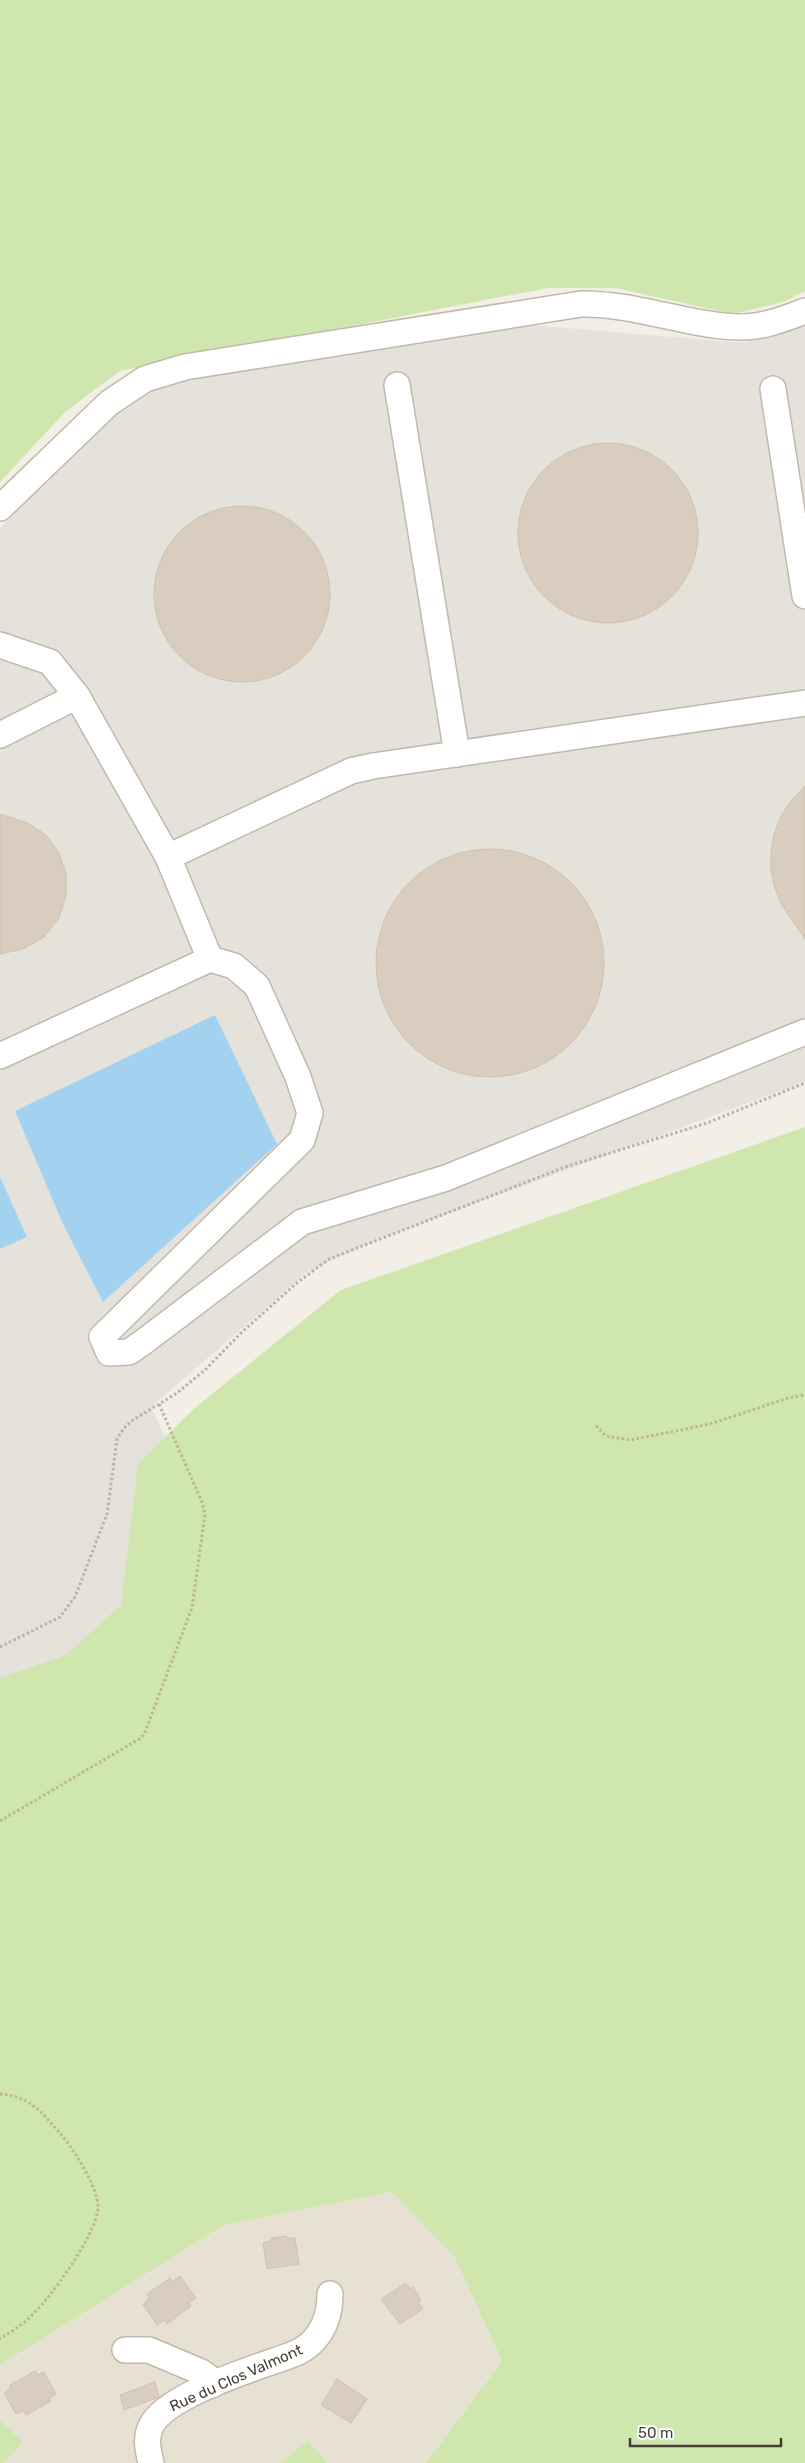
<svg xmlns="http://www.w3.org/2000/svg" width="805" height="2463" font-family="Rubik,sans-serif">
  <rect width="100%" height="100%" fill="#f3efe6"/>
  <path fill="#e7e1d4" d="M391,2192L454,2256L502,2361L426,2463H3L23,2442L0,2420V2365L224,2225Z"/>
  <path fill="#e5e1db" d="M805,322V1082L376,1240L307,1272L151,1407L199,1508L0,1815V528L82,440L152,386L204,370L530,325L744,343Z"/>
  <g fill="#cfe7af">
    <path d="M0,0H805V291L783,302L733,314L615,288H548L120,371L66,411L0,482Z"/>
    <path d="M805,1127V2463H426L502,2361L454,2256L391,2192L224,2225L0,2365V1678L66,1655L121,1605L138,1463L197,1406L341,1290Z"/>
    <path d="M0,2420L23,2442L3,2463H0Z"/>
    <path d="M308,2441L327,2463H281Z"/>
  </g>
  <g fill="#a2d2f0">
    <path d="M215,1015L277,1144L103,1302L63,1224L15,1111Z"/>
    <path d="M0,1177L27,1237L0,1249Z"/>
  </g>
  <g fill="#d8cdbf" stroke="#cfc2af">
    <circle cx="608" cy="533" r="90"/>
    <circle cx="242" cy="594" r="88"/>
    <path d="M805,786V939L782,905L775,888L771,870V852L774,834L781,816L791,801Z"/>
    <path d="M0,814L28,823L46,835L59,853L66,874V896L59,918L44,937L23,949L0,954Z"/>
    <circle cx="490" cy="963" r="114"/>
    <path d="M285,2236L288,2238H295L299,2264L267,2269L263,2243L271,2241V2238Z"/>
    <path d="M180,2276L196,2298L189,2303L191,2306L167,2324L165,2320L157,2325L143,2304L150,2298L147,2294L170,2278L173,2281Z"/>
    <path d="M406,2283L410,2289L413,2287L421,2300L418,2302L423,2309L400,2324L381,2299Z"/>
    <path d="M35,2371L38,2375L44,2372L56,2394L49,2398L51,2401L26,2415L24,2411L16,2414L4,2393L11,2388L10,2385Z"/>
    <path d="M337,2379L367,2399L351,2423L321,2405Z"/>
    <path d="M155,2382L159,2397L124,2410L120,2395Z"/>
  </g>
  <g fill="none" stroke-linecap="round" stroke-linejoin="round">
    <g stroke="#c2b9ac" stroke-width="28">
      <g id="minor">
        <path d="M397,385L457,754"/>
        <path d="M773,389L805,596"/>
        <path d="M0,508L109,403L145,379L185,367L581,304C634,303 685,325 738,327C761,328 784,319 805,311"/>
        <path d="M0,645L50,662L77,696L168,857L210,959L234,966L257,986L298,1077L310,1113L302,1140L102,1337L109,1353L129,1352L142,1343L302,1222L446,1178L805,1032"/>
        <path d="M0,735L77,696"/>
        <path d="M168,857L351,771L373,766L805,703"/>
        <path d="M0,1056L210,959"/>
        <path d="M125,2350H149L201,2372L208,2377L212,2385"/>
        <path d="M151,2463C148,2450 145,2439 151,2426C165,2397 243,2372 274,2361C288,2356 304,2352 314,2340C326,2327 330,2311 330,2294"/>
      </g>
    </g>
    <g stroke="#c0b29a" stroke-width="3" stroke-dasharray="2.5 2.5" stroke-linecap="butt">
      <path d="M596,1426L606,1436L630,1440L710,1424L788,1398L805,1395"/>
      <path d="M0,1647L60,1617L75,1597L107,1514L117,1439L124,1428L133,1420L177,1393L205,1370L242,1332L298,1282L329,1259L565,1167L707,1123L805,1083"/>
      <path d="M0,1821L141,1738L145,1732L192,1608L205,1514L202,1502L159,1404"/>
      <path d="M0,2094C27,2095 42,2112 58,2131C73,2148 98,2186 98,2208C97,2234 48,2302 28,2319C19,2327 9,2333 0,2339"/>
    </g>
    <use href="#minor" stroke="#fff" stroke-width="25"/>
  </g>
  <g text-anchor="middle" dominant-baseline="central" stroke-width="4" stroke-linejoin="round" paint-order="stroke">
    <g font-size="15" fill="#463f35" stroke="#fff">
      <text transform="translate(236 2378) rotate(-24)">Rue du Clos Valmont</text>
    </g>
  </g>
  <path d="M630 2438v8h151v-8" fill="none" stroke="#463f35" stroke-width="2.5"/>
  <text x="638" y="2438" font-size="15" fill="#463f35" stroke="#ffffff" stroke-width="4" paint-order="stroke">50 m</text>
</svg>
